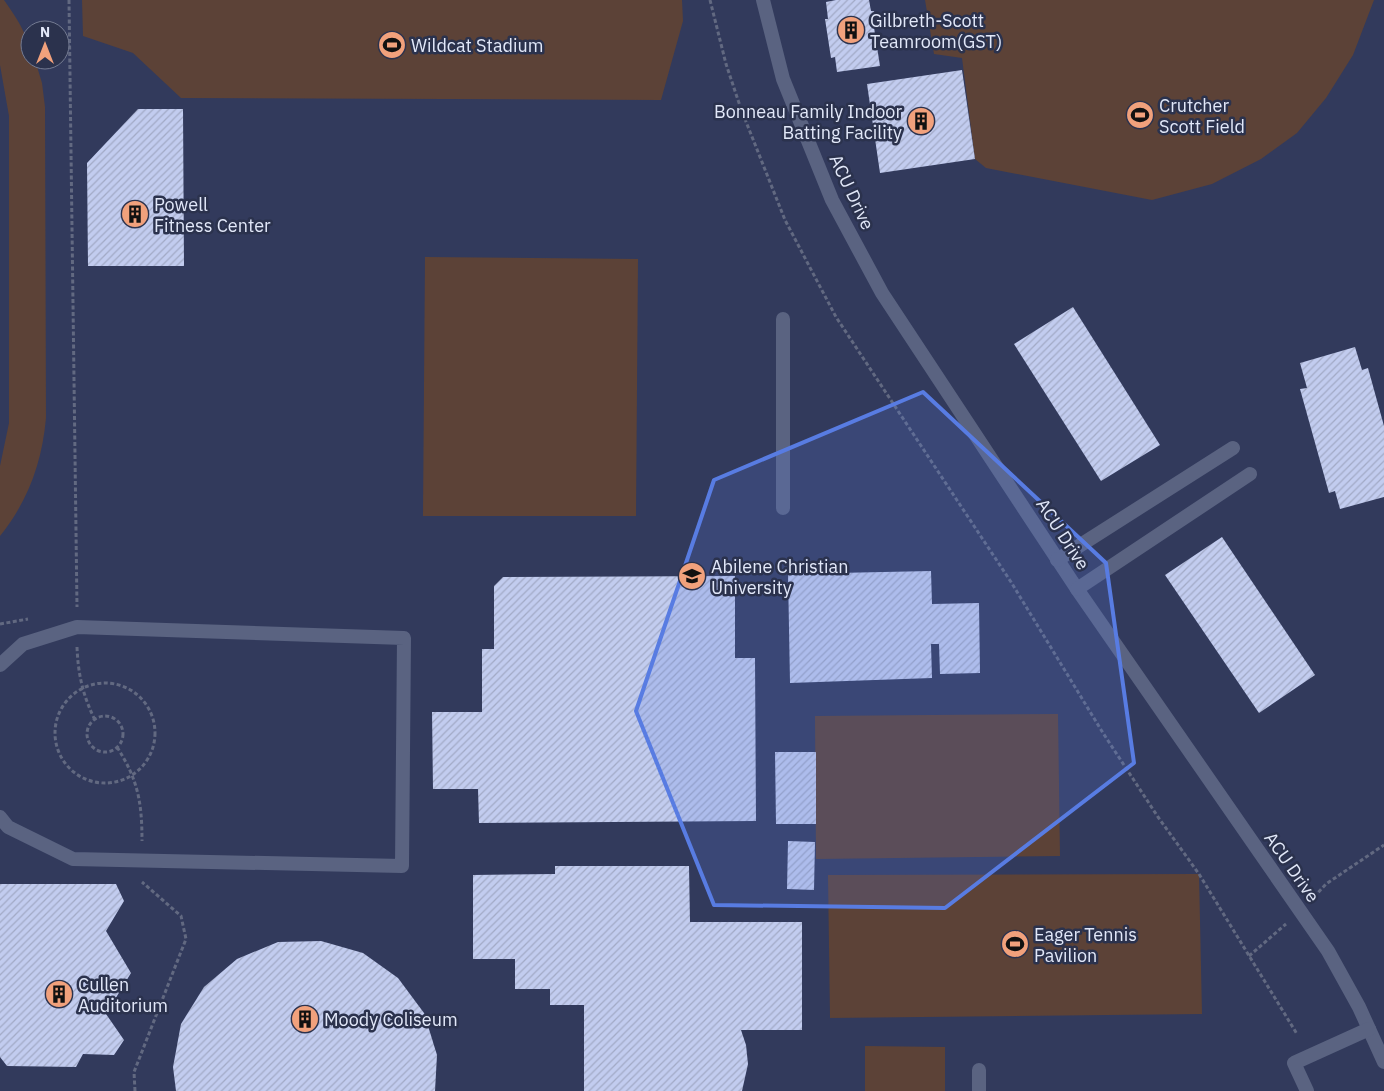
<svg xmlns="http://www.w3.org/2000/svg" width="1384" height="1091" font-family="'IBM Plex Sans',sans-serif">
  <defs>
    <pattern id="building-hatch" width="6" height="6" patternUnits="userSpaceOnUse" patternTransform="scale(1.25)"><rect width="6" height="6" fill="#c2ccef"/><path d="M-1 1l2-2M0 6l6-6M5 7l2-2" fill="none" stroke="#a2aac6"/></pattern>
  </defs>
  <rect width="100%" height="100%" fill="#2b324d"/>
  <path fill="#323a5c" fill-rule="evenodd" d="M0,0H1384V1091H0ZM30,30H60V60H30Z"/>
  <g fill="#5c4237">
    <path d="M0,0H4C17,19 30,36 30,60H35L42,83L45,107L46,418C42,463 28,501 0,536V466L9,423V116L0,65Z"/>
    <path d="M82,0H682L683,21L661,100L181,98L133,53L83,36Z"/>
    <path d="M925,0H1374L1353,55L1326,98L1297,133L1261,159L1212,184L1152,200L986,168L975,159L962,58L934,54Z"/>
    <path d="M425,257L638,259L636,516H423Z"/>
    <path d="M1058,714L1060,856L816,859L815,716Z"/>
    <path d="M1199,874L1202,1014L830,1018L828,875Z"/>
    <path d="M865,1046L945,1047V1091H865Z"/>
  </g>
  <g fill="url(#building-hatch)">
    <path d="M836,0H869L871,11H874L876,20L873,21L880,66L837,72L835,57L831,58L825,19H828L826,2Z"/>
    <path d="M962,70L975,159L880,173L867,84Z"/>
    <path d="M138,109H183L184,266H88L87,163Z"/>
    <path d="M1073,307L1160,445L1101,481L1014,344Z"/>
    <path d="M1355,347L1362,370L1368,368L1384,426V497L1340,509L1335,491L1329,493L1300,389L1307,388L1300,363Z"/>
    <path d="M1222,537L1315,675L1259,713L1165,575Z"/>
    <path d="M931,571L932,604L979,603L980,673L940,674L939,644H931L932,678L790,683L788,574Z"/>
    <path d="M735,576V658H755L756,821L479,823L478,789H433L432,712H482V649H494V586L503,577Z"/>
    <path d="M775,752H816V824H776Z"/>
    <path d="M788,841L815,842L814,890L787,889Z"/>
    <path d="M555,866H689L690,922H802V1030H741L746,1045L748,1064L742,1091H584V1005H550V989H515V959H473V875L555,874Z"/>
    <path d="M0,884H116L124,901L106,931L131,973L106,1014L124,1040L114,1055L83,1054L76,1067L7,1066L0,1057Z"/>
    <path d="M321,941L363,953L398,978L424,1013L437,1055L435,1091H176L173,1067L181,1024L204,987L237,959L278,942Z"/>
  </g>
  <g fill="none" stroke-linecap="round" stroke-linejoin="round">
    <g stroke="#626981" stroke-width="3" stroke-dasharray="4 2.5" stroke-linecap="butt">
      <path d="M69,0L77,607"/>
      <path d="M710,0L726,64L741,109L785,220L836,317L1011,582L1103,733L1158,817L1199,874L1297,1034"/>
      <path d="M0,624L28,619"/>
      <path d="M77,647C78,674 83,696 95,720"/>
      <circle cx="105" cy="733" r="50"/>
      <circle cx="105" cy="734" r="18"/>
      <path d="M117,747C138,780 142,802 142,841"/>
      <path d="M1314,897L1326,884L1384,845"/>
      <path d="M1249,956L1286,924"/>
      <path d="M135,1091L134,1072L186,939L181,916L142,882"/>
    </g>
    <g stroke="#5a6381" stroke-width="14">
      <path d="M763,0L783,79L832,200L882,293L1077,589L1328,951L1359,1007L1384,1062"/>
      <path d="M783,508V319"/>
      <path d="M1057,560L1233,448"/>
      <path d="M1077,589L1250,474"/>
      <path d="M0,665L23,644L77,627L404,638L402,866L73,859L8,827L0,817"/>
      <path d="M979,1070V1091"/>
      <path d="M1307,1091L1294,1063L1369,1029"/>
    </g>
  </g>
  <path fill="#587ce2" fill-opacity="0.2" stroke="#587ce2" stroke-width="4" stroke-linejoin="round" d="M923,392L1106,563L1134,763L945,908L714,905L636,711L714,480Z"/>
  <defs>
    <g id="building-disc" transform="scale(1.4375)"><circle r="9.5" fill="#f1a17c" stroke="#2b324d"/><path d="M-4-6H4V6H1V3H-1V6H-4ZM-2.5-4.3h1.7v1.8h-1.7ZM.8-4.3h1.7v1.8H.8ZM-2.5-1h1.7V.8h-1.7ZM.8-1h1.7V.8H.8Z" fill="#111"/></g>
    <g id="stadium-disc" transform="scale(1.4375)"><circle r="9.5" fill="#f1a17c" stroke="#2b324d"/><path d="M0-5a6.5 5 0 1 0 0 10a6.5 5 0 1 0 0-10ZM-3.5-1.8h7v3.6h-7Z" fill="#111"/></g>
    <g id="university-disc" transform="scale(1.4375)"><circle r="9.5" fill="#f1a17c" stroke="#2b324d"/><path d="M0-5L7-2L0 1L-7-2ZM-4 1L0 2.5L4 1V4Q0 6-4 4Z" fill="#111"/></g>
  </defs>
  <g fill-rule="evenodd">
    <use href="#building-disc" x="851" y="30"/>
    <use href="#stadium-disc" x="392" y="45"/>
    <use href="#stadium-disc" x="1140" y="115"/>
    <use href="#building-disc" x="921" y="121"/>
    <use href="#building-disc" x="135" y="214"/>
    <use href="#university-disc" x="692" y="576"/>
    <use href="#stadium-disc" x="1015" y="944"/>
    <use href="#building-disc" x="59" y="994"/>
    <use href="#building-disc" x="305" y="1019"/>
  </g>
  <g text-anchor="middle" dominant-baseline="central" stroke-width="5" stroke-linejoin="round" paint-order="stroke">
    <g font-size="18" fill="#e2e8f9" stroke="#2b324d" text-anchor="start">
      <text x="870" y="20">Gilbreth-Scott<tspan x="870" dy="21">Teamroom(GST)</tspan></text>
      <text x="411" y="45">Wildcat Stadium</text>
      <text x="1159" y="105">Crutcher<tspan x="1159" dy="21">Scott Field</tspan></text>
      <text x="902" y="111" text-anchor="end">Bonneau Family Indoor<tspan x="902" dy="21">Batting Facility</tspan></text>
      <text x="154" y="204">Powell<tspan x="154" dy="21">Fitness Center</tspan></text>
      <text x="711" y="566">Abilene Christian<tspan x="711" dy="21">University</tspan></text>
      <text x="1034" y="934">Eager Tennis<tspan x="1034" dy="21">Pavilion</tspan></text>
      <text x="78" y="984">Cullen<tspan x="78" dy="21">Auditorium</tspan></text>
      <text x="324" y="1019">Moody Coliseum</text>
    </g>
    <g font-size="18" fill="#e2e8f9" stroke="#2b324d">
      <text transform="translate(852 192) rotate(65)">ACU Drive</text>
      <text transform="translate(1063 534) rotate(57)">ACU Drive</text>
      <text transform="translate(1292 867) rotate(55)">ACU Drive</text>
    </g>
  </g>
  <g transform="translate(45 45)"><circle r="24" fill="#2b324d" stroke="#747b92"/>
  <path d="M0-4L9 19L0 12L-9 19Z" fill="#f1a17c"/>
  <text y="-8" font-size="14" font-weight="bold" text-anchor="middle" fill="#e2e8f9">N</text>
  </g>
</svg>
